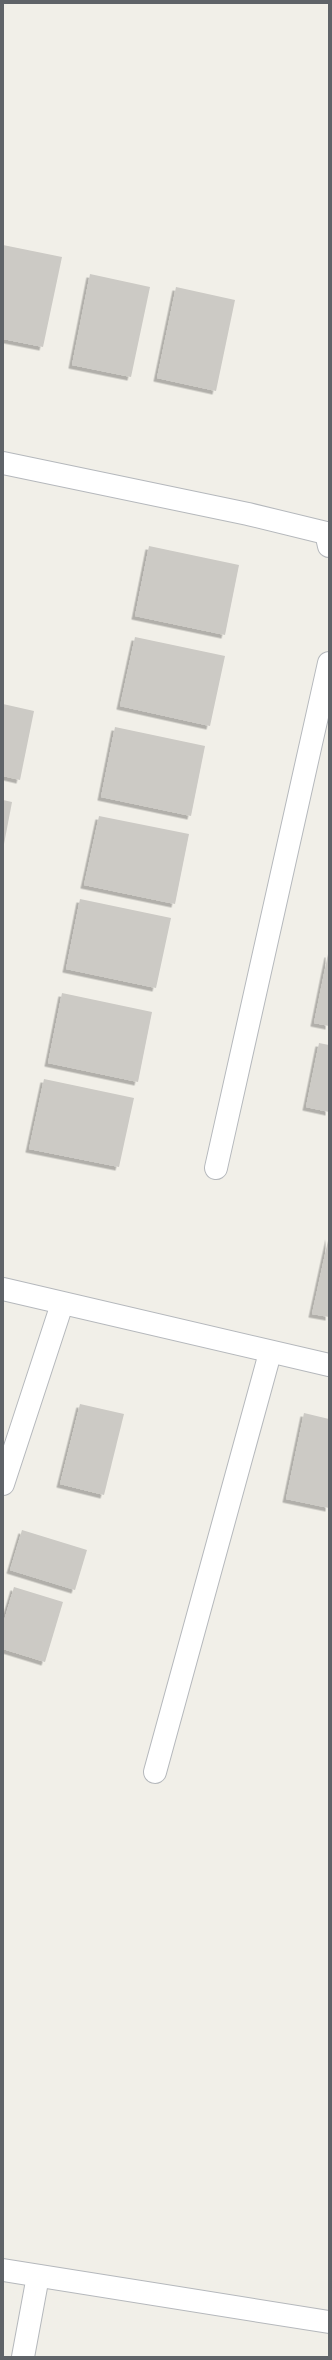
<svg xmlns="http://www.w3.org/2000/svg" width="332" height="2360" font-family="Karla,sans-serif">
  <defs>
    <filter id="shadow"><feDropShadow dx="-3.5" dy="3.5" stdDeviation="0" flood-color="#0004"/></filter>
  </defs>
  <rect width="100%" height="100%" fill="#f1efe8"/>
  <g fill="#cccac5" filter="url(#shadow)">
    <path d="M3,245L62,257L43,347L3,339Z"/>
    <path d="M90,274L150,287L131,377L72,365Z"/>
    <path d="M176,287L235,300L216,391L157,378Z"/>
    <path d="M149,546L239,565L225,635L135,616Z"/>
    <path d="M135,637L225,656L210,726L120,706Z"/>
    <path d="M3,704L34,711L20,780L3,776Z"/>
    <path d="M115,727L205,746L191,816L101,797Z"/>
    <path d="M3,800L12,802L4,844L3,843Z"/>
    <path d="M99,816L189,834L175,904L84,885Z"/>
    <path d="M80,899L171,918L156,988L66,969Z"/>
    <path d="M328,954H329V1026L314,1023Z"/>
    <path d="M62,993L152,1012L138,1082L48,1063Z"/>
    <path d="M319,1043L329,1045V1112L306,1107Z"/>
    <path d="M44,1079L134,1098L119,1167L29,1149Z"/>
    <path d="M329,1236V1317L312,1314Z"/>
    <path d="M80,1404L124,1414L104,1495L60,1484Z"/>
    <path d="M304,1413L329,1419V1508L286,1499Z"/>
    <path d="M22,1530L87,1550L75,1590L10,1570Z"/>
    <path d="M14,1587L63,1602L45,1662L3,1649V1624Z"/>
  </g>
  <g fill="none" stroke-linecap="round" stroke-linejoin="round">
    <g stroke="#b5b8bc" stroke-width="24">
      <g id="minor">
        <path d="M3,463L248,514L326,533L329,546"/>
        <path d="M216,1168L329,663"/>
        <path d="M3,1289L329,1365"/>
        <path d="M3,1484L62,1304"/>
        <path d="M155,1772L270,1353"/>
        <path d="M3,2270L329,2322"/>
        <path d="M23,2357L38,2276"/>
      </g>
    </g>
    <use href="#minor" stroke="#fff" stroke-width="22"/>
  </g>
  <rect width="332" height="2360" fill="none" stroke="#5f6368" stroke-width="8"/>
</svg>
